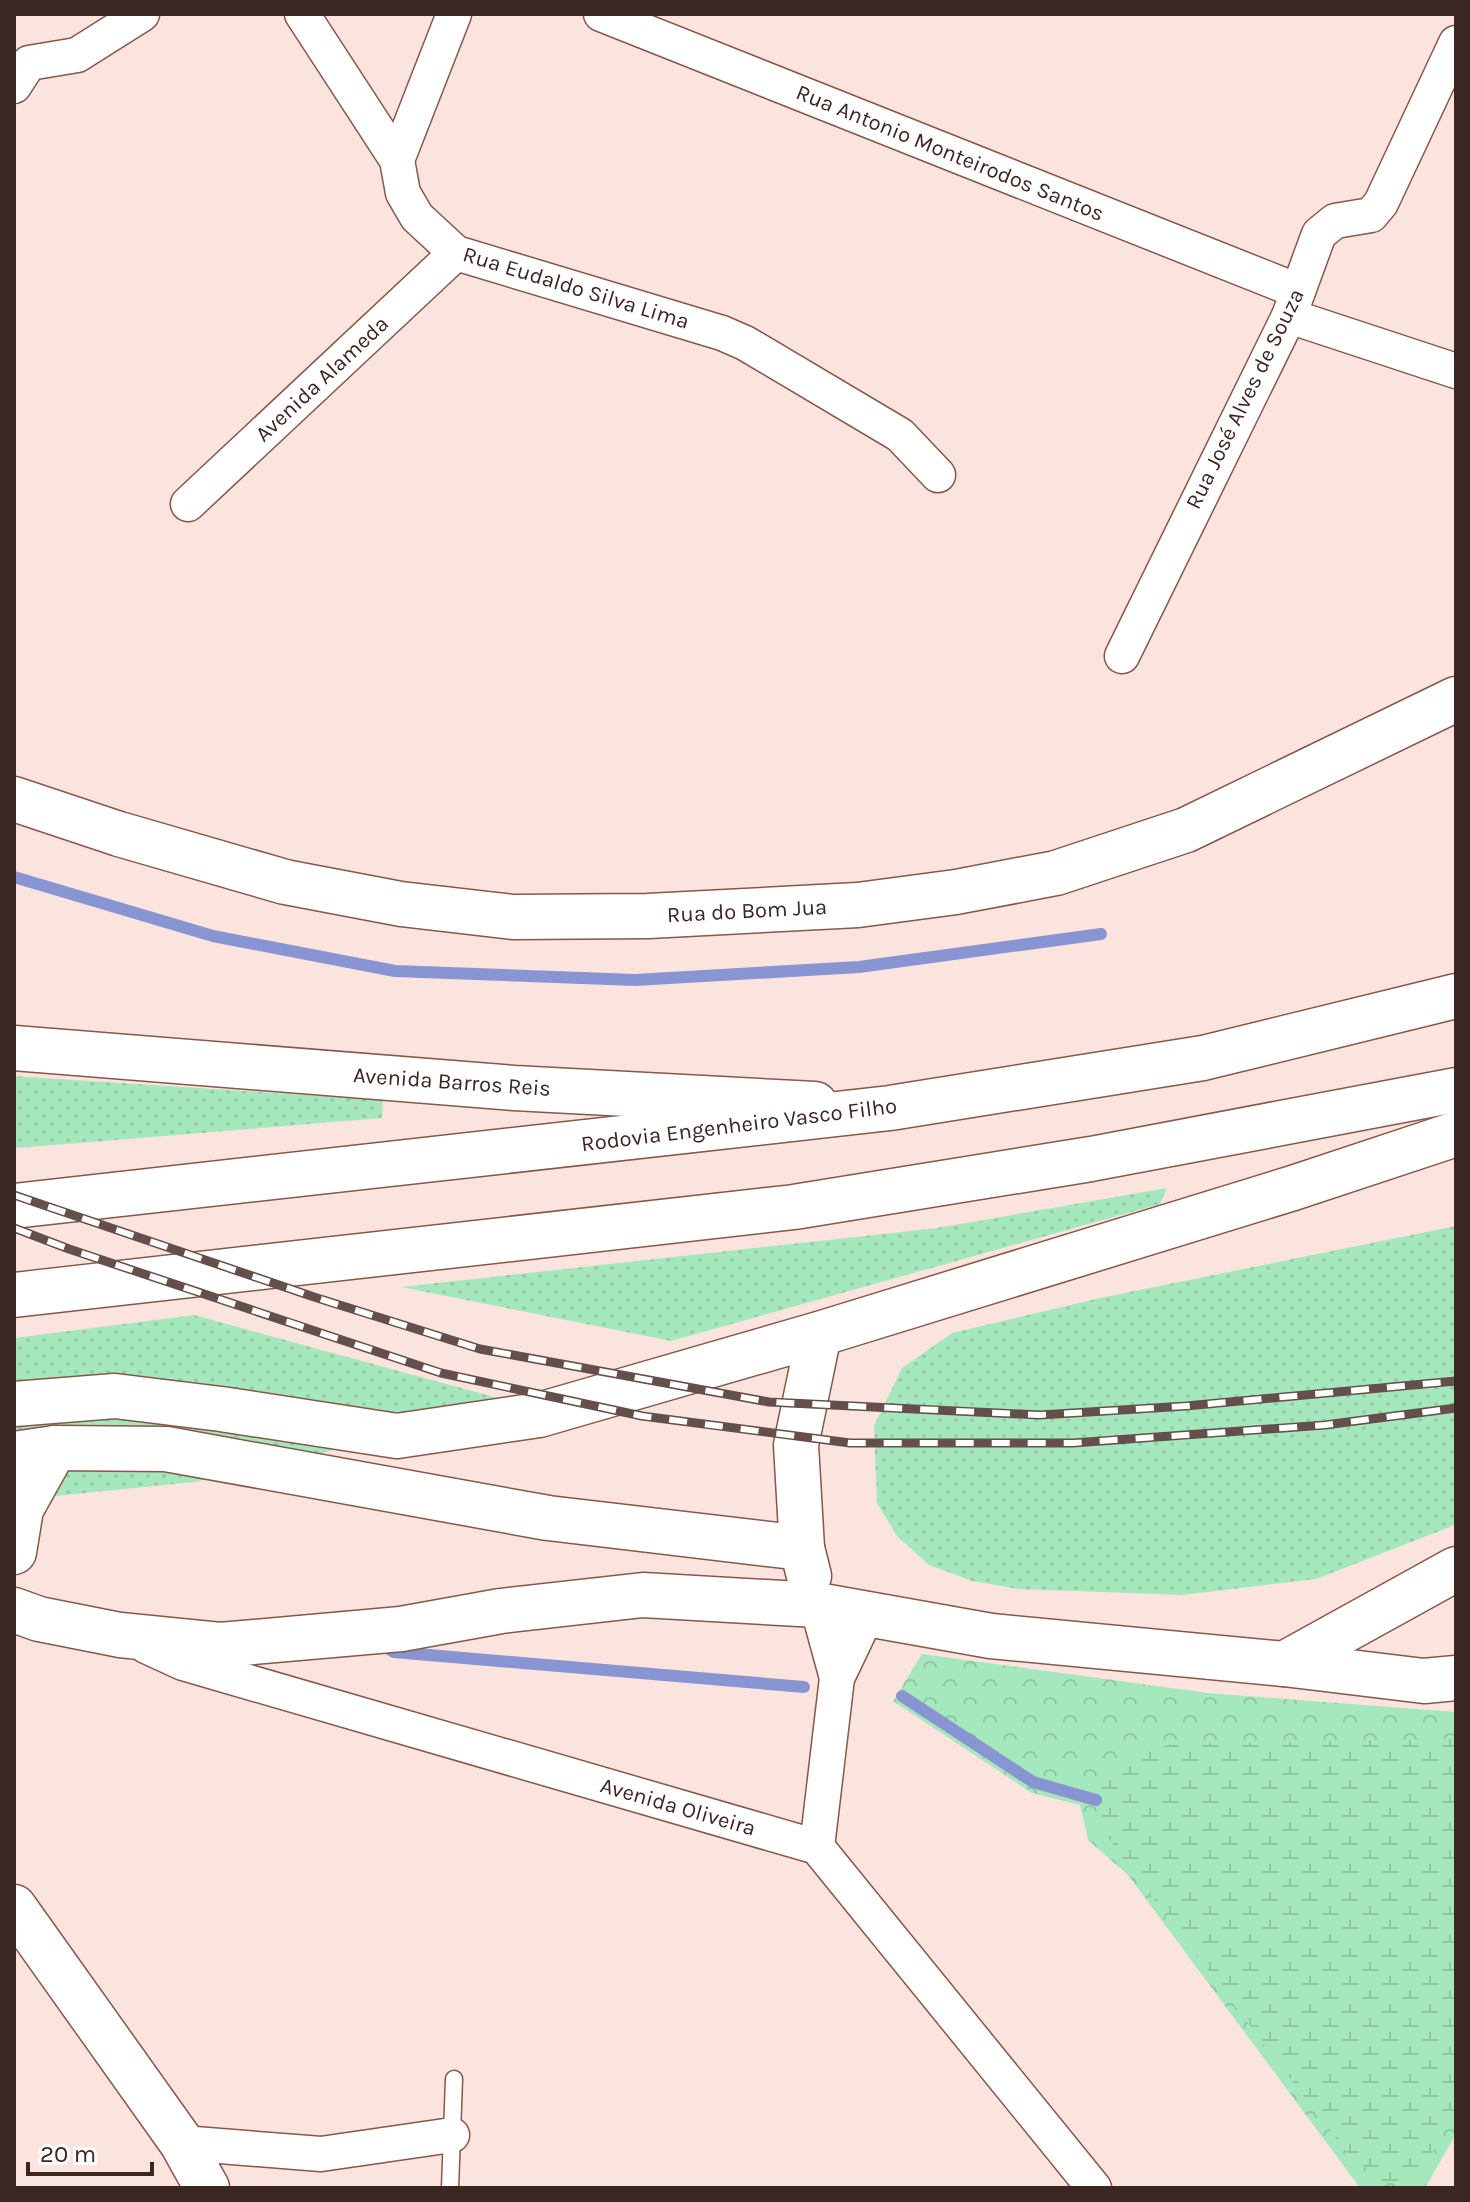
<svg xmlns="http://www.w3.org/2000/svg" width="1470" height="2202" font-family="Karla,sans-serif">
  <defs>
    <pattern id="grass-dots" width="8" height="8" patternUnits="userSpaceOnUse" patternTransform="scale(2)"><rect width="8" height="8" fill="#a6e8bd"/><path d="M2 2h.1M6 6h.1" fill="none" stroke="#90c7a2" stroke-width="1.8" stroke-linecap="round"/></pattern>
    <pattern id="forest-crowns" width="20" height="18" patternUnits="userSpaceOnUse" patternTransform="scale(2)"><rect width="20" height="18" fill="#a6e8bd"/><path d="M2 6a3 3 0 1 1 6 0M12 15a3 3 0 1 1 6 0" fill="none" stroke="#90c7a2"/></pattern>
    <pattern id="wetland-marsh" width="20" height="14" patternUnits="userSpaceOnUse" patternTransform="scale(2)"><rect width="20" height="14" fill="#a6e8bd"/><path d="M1 5h8M5 5V1M11 12h8M15 12V8" fill="none" stroke="#90c7a2"/></pattern>
  </defs>
  <rect width="100%" height="100%" fill="#fbe4de"/>
  <g fill="url(#grass-dots)">
    <path d="M14,1076L383,1100L382,1118L18,1148L14,1146Z"/>
    <path d="M1167,1188L1160,1204L671,1341L401,1287L937,1228Z"/>
    <path d="M1456,1226V1523L1450,1527L1316,1579L1183,1595L1018,1589L972,1581L929,1565L897,1536L877,1503L874,1426L902,1368L952,1333L1100,1298Z"/>
    <path d="M194,1315L498,1398L310,1457L194,1482L55,1496L14,1490V1338Z"/>
  </g>
  <path fill="url(#forest-crowns)" d="M922,1654L1208,1693L1456,1712V2134L1425,2188H1360L1128,1875L1088,1840L1080,1805L1032,1793L893,1701Z"/>
  <path fill="url(#wetland-marsh)" d="M1456,1739V2109L1425,2166L1407,2183L1384,2182L1347,2153L1123,1859L1099,1824L1096,1800L1102,1782L1115,1762L1171,1744Z"/>
  <g fill="none" stroke-linecap="round" stroke-linejoin="round">
    <g stroke="#8995d2" stroke-width="12">
      <path d="M14,877L213,936L395,971L635,980L859,967L1101,934"/>
      <path d="M379,1643L394,1652L804,1687"/>
      <path d="M902,1696L1033,1782L1096,1800"/>
    </g>
    <g stroke="#86574a" stroke-width="19">
      <path id="lane" d="M450,2188L454,2079"/>
    </g>
    <g stroke="#86574a" stroke-width="37">
      <g id="street">
        <path d="M302,14L397,160L403,193L417,217L456,253L722,333L745,343L900,435L938,475"/>
        <path d="M601,14L1298,291"/>
        <path d="M14,86L29,63L77,55L142,14"/>
        <path d="M397,160L454,14"/>
        <path d="M1289,316L1456,371"/>
        <path d="M188,504L456,253"/>
        <path d="M1122,656L1289,316L1319,234L1335,221L1371,215L1381,203L1456,43"/>
        <path d="M817,1605L837,1678"/>
        <path d="M146,1646L183,1663L817,1847L1094,2188"/>
        <path d="M817,1847L837,1678L868,1613"/>
        <path d="M182,2143L321,2154L452,2135"/>
      </g>
    </g>
    <g stroke="#86574a" stroke-width="47">
      <g id="secondary">
        <path d="M14,799L119,834L285,882L401,904L513,917L648,916L858,905L956,892L1056,873L1186,830L1456,699"/>
        <path d="M14,1454L55,1448L166,1449L548,1518L802,1548"/>
        <path d="M14,1552L21,1509L55,1448"/>
        <path d="M809,1576L802,1548L796,1445L819,1334"/>
        <path d="M14,1610L39,1619L120,1635L220,1645L401,1629L501,1611L643,1595L817,1605L991,1636L1284,1664L1456,1569"/>
        <path d="M1284,1664L1424,1681L1456,1678"/>
        <path d="M14,1907L182,2143L207,2188"/>
      </g>
    </g>
    <g stroke="#86574a" stroke-width="47">
      <g id="primary">
        <path d="M14,1048L514,1088L815,1104"/>
        <path d="M14,1404L115,1396L221,1409L397,1436L539,1415L819,1334L1293,1188L1456,1134"/>
      </g>
    </g>
    <g stroke="#86574a" stroke-width="47">
      <g id="highway">
        <path d="M14,1206L890,1108L1203,1058L1456,996"/>
        <path d="M14,1295L794,1207L1091,1159L1456,1090"/>
      </g>
    </g>
    <use href="#lane" stroke="#fff" stroke-width="16"/>
    <use href="#street" stroke="#fff" stroke-width="34"/>
    <use href="#secondary" stroke="#fff" stroke-width="44"/>
    <use href="#primary" stroke="#fff" stroke-width="44"/>
    <use href="#highway" stroke="#fff" stroke-width="44"/>
    <g stroke="#644f4a" stroke-width="9">
      <g id="rail">
        <path d="M14,1195L314,1297L480,1349L769,1402L1040,1415L1186,1406L1456,1381"/>
        <path d="M14,1228L69,1249L441,1373L642,1416L850,1443H1073L1325,1425L1456,1408"/>
      </g>
    </g>
    <use href="#rail" stroke="#fff" stroke-width="6" stroke-dasharray="18" stroke-linecap="butt"/>
  </g>
  <g text-anchor="middle" dominant-baseline="central" stroke-width="7" stroke-linejoin="round" paint-order="stroke">
    <g font-size="22" fill="#3b2621" stroke="#fff">
      <text transform="translate(950 153) rotate(22)">Rua Antonio Monteirodos Santos</text>
      <text transform="translate(576 288) rotate(17)">Rua Eudaldo Silva Lima</text>
      <text transform="translate(322 379) rotate(-43)">Avenida Alameda</text>
      <text transform="translate(1245 399) rotate(-64)">Rua José Alves de Souza</text>
      <text transform="translate(747 911) rotate(-3)">Rua do Bom Jua</text>
      <text transform="translate(452 1082) rotate(4)">Avenida Barros Reis</text>
      <text transform="translate(739 1125) rotate(-7)">Rodovia Engenheiro Vasco Filho</text>
      <text transform="translate(678 1807) rotate(16)">Avenida Oliveira</text>
    </g>
  </g>
  <rect width="1470" height="2202" fill="none" stroke="#3b2621" stroke-width="32"/>
  <path d="M28 2162v12h124v-12" fill="none" stroke="#3b2621" stroke-width="4"/>
  <text x="40" y="2162" font-size="24" fill="#3b2621" stroke="#ffffff" stroke-width="6" paint-order="stroke">20 m</text>
</svg>
